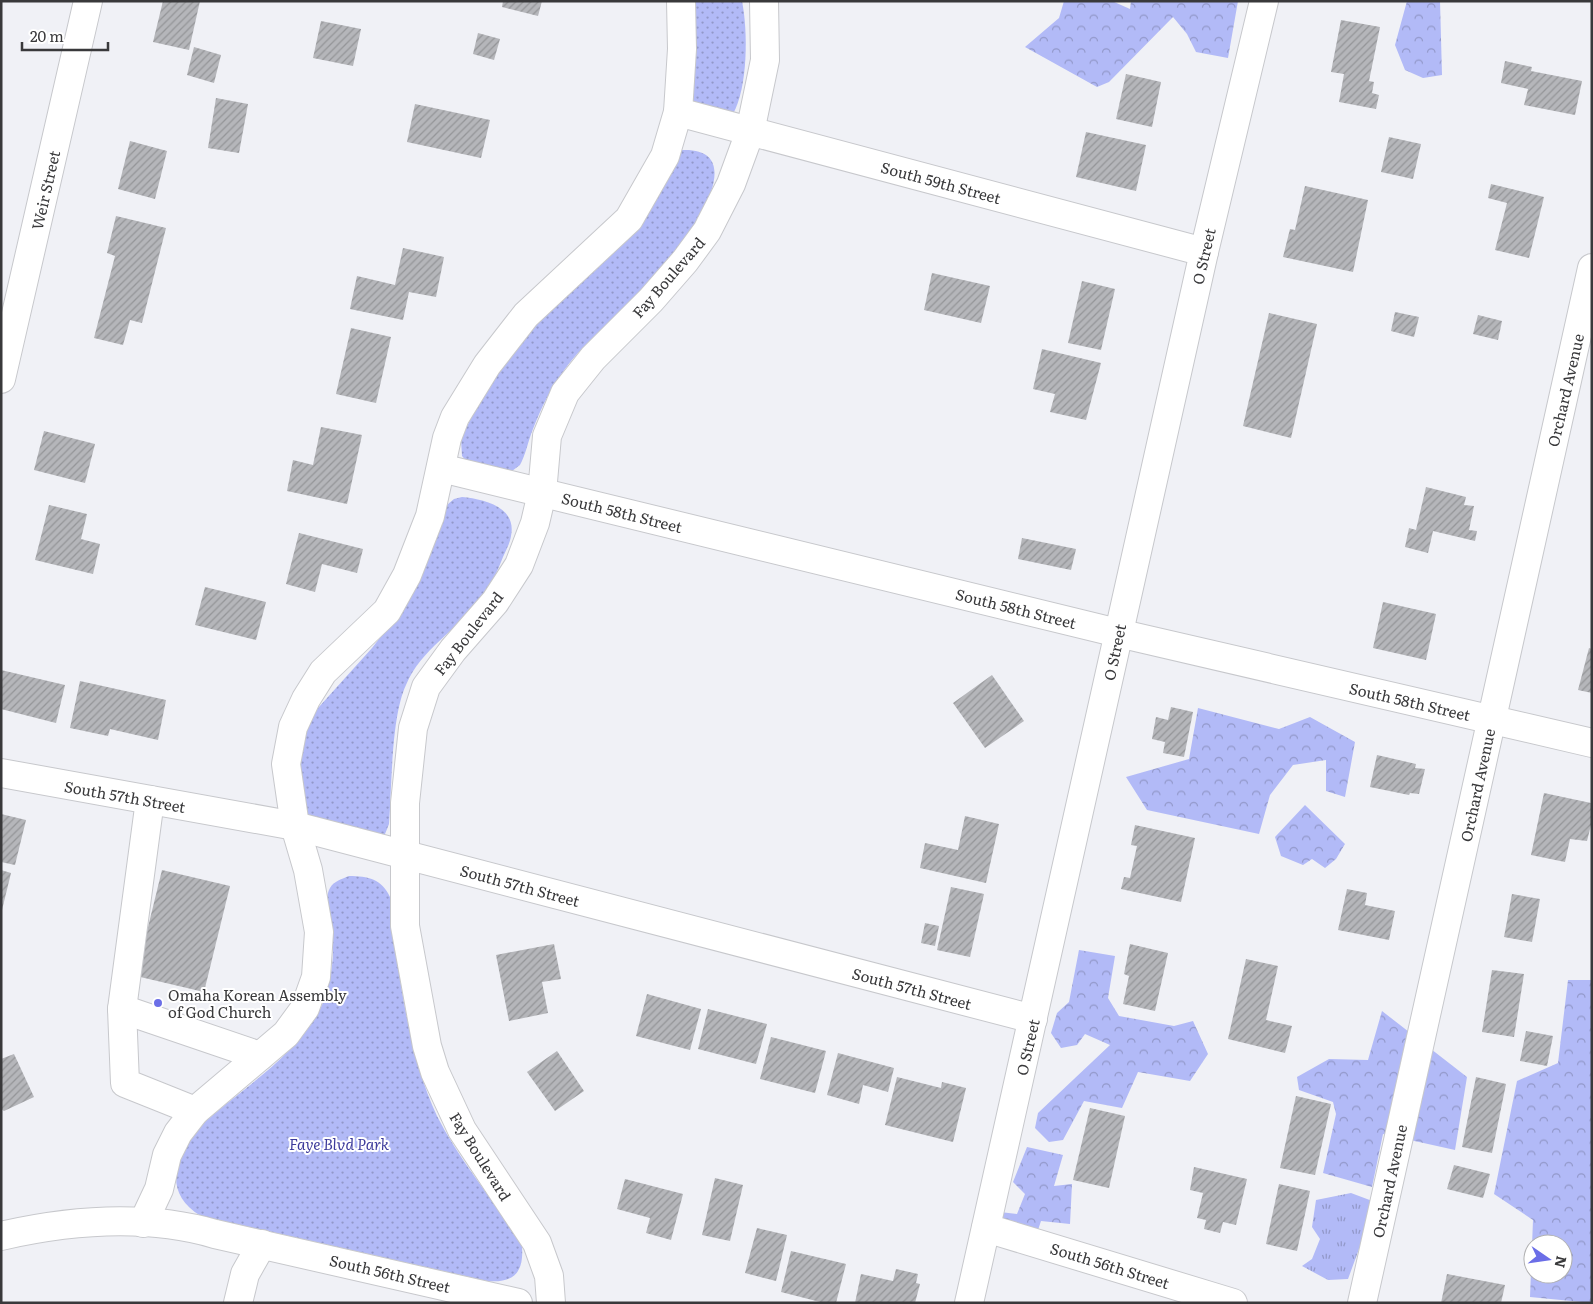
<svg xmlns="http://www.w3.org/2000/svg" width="1593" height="1304" font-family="Literata,serif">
  <defs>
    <pattern id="grass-tufts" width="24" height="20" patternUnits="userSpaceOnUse" patternTransform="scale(1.25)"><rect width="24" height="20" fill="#b2baf7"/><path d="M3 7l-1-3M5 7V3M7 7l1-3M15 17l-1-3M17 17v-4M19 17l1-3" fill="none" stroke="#9298c9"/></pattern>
    <pattern id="forest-crowns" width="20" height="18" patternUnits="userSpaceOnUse" patternTransform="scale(1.25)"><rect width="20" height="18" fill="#b2baf7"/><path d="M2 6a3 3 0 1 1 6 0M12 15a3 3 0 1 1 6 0" fill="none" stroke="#9298c9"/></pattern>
    <pattern id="park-dots" width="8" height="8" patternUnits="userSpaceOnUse" patternTransform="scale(1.25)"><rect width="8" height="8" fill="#b2baf7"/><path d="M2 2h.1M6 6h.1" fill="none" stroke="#9298c9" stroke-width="1.8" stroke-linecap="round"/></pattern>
    <pattern id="building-hatch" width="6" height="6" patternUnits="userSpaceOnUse" patternTransform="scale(1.25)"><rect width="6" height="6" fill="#b5b6ba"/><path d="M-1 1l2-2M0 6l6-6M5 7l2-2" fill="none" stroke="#949598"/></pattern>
  </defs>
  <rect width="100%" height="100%" fill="#f0f1f6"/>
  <path fill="url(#grass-tufts)" d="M1351,1193L1375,1202L1371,1235L1359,1249L1348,1279L1328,1280L1302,1266L1312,1259L1320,1239L1312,1227L1316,1200Z"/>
  <g fill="url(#forest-crowns)" fill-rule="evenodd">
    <path d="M1064,1H1112L1130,9L1131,1H1238L1228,58L1196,52L1187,34L1173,17L1109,82L1097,87L1025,47L1059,18Z"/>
    <path d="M1407,1H1440L1442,75L1423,78L1405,70L1395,45Z"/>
    <path d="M1198,708L1279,729L1310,717L1355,742L1345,797L1326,791V760L1293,765L1270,795L1259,834L1147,810L1126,777L1189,759Z"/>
    <path d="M1305,805L1345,844L1336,859L1325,868L1312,859L1303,865L1281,856L1275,837Z"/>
    <path d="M1079,950L1115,956L1108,998L1119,1016L1174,1026L1193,1021L1208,1054L1190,1081L1138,1072L1122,1108L1084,1101L1063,1140L1049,1142L1035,1128L1038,1113L1110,1045L1085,1034L1077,1045L1061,1048L1051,1033L1057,1013L1069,1002Z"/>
    <path d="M1568,980H1592V1303L1530,1297L1533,1220L1494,1194L1517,1081L1558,1063ZM1533,1244H1563V1274H1533Z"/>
    <path d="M1382,1011L1467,1077L1455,1150L1383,1134L1372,1187L1323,1173L1336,1114L1333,1102L1299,1090L1297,1077L1329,1059L1368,1060Z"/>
    <path d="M1027,1147L1063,1155L1054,1186L1072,1184L1070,1224L1041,1221L1036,1236L1005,1229L1000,1212L1017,1214L1025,1194L1013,1182Z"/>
  </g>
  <g fill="url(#park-dots)">
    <path d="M685,1H742C748,31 748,87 733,114L692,113Z"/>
    <path d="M682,150C759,147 678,255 657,278C627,309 591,334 565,369C551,388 541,408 533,429C528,441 526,454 520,465L512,471L503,473L468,463L462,456L461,439L484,391L533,327L600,266L617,248L671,157Z"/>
    <path d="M462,497C484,499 517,507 511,536C510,543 506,550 503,557C497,572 490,588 480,601C457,630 421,649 406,685C391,717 392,786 389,824L385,834L376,842L309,827L295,784L304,729L318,708L372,648L396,617L442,509L454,499Z"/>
    <path d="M349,876C368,876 382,879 390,897C397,966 408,1054 437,1116C460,1162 496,1202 522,1246C524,1274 513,1283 487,1281L201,1216C163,1193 174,1159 197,1129C238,1090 303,1054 324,1000C329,986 333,966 333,952C333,936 322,900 330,888C334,881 342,879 349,876Z"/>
  </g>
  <g fill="url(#building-hatch)">
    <path d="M163,1H200L189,50L153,42Z"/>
    <path d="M503,1H542L538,16L502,7Z"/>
    <path d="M1341,20L1380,27L1369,81L1374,82L1372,93L1379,95L1376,109L1339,102L1344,74L1331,72Z"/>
    <path d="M321,21L361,29L353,66L313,58Z"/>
    <path d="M478,33L500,39L494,60L473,54Z"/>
    <path d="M194,47L221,55L214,83L187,75Z"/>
    <path d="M1505,61L1532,67L1531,71L1582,81L1575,115L1524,105L1528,89L1501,83Z"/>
    <path d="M1126,74L1161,82L1152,127L1116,119Z"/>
    <path d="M216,98L248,104L239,153L208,148Z"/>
    <path d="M415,104L490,120L481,158L407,142Z"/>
    <path d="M1086,132L1146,145L1136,191L1076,177Z"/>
    <path d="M1389,137L1421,144L1413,179L1381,172Z"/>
    <path d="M130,141L167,151L155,199L118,189Z"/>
    <path d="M1491,184L1544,197L1529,258L1495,250L1507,203L1488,198Z"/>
    <path d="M1305,186L1368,200L1353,272L1283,257L1290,229L1295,230Z"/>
    <path d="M116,216L166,228L142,323L130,320L123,345L94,338L115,256L107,253Z"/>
    <path d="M403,248L444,257L436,297L409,292L403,320L350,309L357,276L395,285Z"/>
    <path d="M932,273L990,286L981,323L924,310Z"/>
    <path d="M1082,281L1115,289L1101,350L1068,343Z"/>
    <path d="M1395,312L1419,317L1414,337L1391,331Z"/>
    <path d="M1269,313L1317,324L1291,438L1243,426Z"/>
    <path d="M1478,315L1502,321L1498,340L1473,334Z"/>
    <path d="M351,328L391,337L376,403L336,394Z"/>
    <path d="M1042,349L1101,363L1086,420L1050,412L1055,394L1033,389Z"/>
    <path d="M321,427L362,435L347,504L287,491L293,460L313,465Z"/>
    <path d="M44,431L95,444L85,483L34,470Z"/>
    <path d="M1426,487L1466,497L1464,505L1474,506L1469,530L1477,531L1475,541L1433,531L1428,553L1405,547L1409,528L1416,530Z"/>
    <path d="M49,505L87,514L81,539L100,544L93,574L35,560Z"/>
    <path d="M299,533L363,549L357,573L322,564L315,592L286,584Z"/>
    <path d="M1022,538L1076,549L1071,570L1018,559Z"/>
    <path d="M205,587L266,602L256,640L195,625Z"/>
    <path d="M1383,602L1436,614L1426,660L1373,648Z"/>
    <path d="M1589,648L1592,649V693L1578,690Z"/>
    <path d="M1,670L65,685L56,723L1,709Z"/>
    <path d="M992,675L1024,721L985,748L953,703Z"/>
    <path d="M80,681L166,700L158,740L110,729L108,736L70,728Z"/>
    <path d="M1171,707L1193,712L1184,757L1163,753L1165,742L1152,739L1156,717L1168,720Z"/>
    <path d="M1377,755L1416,764L1415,768L1425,769L1419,794L1410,793L1409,795L1370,787Z"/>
    <path d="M1544,793L1591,803L1592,821L1587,841L1570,839L1565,862L1531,855Z"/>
    <path d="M1,814L26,820L15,865L1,862Z"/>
    <path d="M965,816L999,824L986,883L920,868L925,843L958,850Z"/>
    <path d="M1135,825L1195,838L1181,902L1121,889L1124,877L1130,878L1137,846L1131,845Z"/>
    <path d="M1,870L11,873L2,910H1Z"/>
    <path d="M162,870L230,886L204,992L136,976Z"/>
    <path d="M951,887L984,894L970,957L937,950Z"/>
    <path d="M1347,889L1367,893L1365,905L1395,911L1389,940L1338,930Z"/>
    <path d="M1512,894L1540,899L1532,942L1504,937Z"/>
    <path d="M925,923L939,926L935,946L921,943Z"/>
    <path d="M554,944L561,979L542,982L548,1013L509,1021L496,955Z"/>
    <path d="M1130,944L1168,953L1155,1011L1123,1004L1129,976L1124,974Z"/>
    <path d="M1246,959L1278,966L1266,1020L1292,1026L1285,1053L1228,1039Z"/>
    <path d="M1492,970L1524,974L1514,1037L1482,1032Z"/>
    <path d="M647,994L701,1009L690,1050L636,1036Z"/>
    <path d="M708,1009L767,1024L756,1064L698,1049Z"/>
    <path d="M1526,1031L1553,1036L1547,1066L1520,1061Z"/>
    <path d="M771,1037L826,1051L815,1093L760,1079Z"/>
    <path d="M557,1051L584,1091L555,1111L527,1072Z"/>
    <path d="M838,1053L894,1068L888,1092L863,1085L859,1104L827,1095Z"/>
    <path d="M14,1054L34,1097L4,1111L1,1109V1059Z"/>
    <path d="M897,1077L941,1088L942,1082L966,1088L953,1142L885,1125Z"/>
    <path d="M1476,1077L1506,1084L1492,1153L1462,1147Z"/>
    <path d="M1296,1096L1331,1104L1315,1175L1280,1168Z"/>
    <path d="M1090,1108L1125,1116L1109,1188L1073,1180Z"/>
    <path d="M1454,1165L1490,1174L1483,1198L1447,1189Z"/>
    <path d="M1194,1167L1247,1179L1236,1225L1223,1222L1220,1233L1204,1229L1206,1220L1197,1218L1203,1193L1190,1190Z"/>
    <path d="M715,1178L743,1185L730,1241L702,1235Z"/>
    <path d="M625,1179L683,1194L671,1240L646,1233L650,1218L617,1209Z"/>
    <path d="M1279,1184L1310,1191L1297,1251L1266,1244Z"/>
    <path d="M757,1228L787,1235L776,1281L745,1273Z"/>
    <path d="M791,1251L846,1264L836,1303H824L781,1292Z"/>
    <path d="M896,1269L918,1274L916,1283L920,1284L915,1303H855L861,1274L893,1281Z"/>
    <path d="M1447,1274L1505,1285L1501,1303H1441Z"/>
  </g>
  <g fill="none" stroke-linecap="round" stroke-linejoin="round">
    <g stroke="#c7c8cc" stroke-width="30">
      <g id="minor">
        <path d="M678,112L1204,252"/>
        <path d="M1,379L88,1"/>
        <path d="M441,468L1118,633L1592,743"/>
        <path d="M1,773L295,826L1033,1019"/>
        <path d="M150,800L122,1009L125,1083L195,1111"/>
        <path d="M122,1009L260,1056"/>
        <path d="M143,1223L159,1189L167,1155L178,1133L195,1111L286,1034L305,1008L316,977L319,932L308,870L295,826L286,764L293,727L306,699L323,672L387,611L407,575L430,516L447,438L455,417L487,365L526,315L629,219L665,156L678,112L682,49L681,1"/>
        <path d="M986,1228L1233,1303"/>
        <path d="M1,1236C71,1220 146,1214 215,1234L518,1303"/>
        <path d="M238,1303L245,1274L262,1244"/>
        <path d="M551,1303L549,1276L537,1243L462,1130L435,1072L427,1046L405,926V803L413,728L426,687L453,650L495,602L519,565L535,523L542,493L547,436L565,393L593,358L651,300L685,261L707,231L731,184L750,132L765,60L764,1"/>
        <path d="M969,1303L1204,252L1264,1"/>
        <path d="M1362,1303L1592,268"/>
      </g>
    </g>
    <use href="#minor" stroke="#fff" stroke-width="28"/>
  </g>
  <circle fill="#6b6ee7" stroke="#fff" stroke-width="2" cx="158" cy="1003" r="5"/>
  <g text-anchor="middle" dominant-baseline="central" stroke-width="4" stroke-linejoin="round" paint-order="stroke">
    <g font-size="15" fill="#39393b" stroke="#fff">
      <text transform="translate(941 182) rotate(15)">South 59th Street</text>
      <text transform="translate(45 190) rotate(-77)">Weir Street</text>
      <text transform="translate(1203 256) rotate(-77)">O Street</text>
      <text transform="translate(668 277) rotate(-49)">Fay Boulevard</text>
      <text transform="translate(1565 390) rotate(-77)">Orchard Avenue</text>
      <text transform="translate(622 512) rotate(14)">South 58th Street</text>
      <text transform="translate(1016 608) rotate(14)">South 58th Street</text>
      <text transform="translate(468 633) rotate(-52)">Fay Boulevard</text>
      <text transform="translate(1114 652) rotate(-78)">O Street</text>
      <text transform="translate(1410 701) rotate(13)">South 58th Street</text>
      <text transform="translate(1477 785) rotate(-78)">Orchard Avenue</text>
      <text transform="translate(125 796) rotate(10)">South 57th Street</text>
      <text transform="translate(520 885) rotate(15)">South 57th Street</text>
      <text transform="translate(912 988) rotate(15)">South 57th Street</text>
      <text transform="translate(1027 1047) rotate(-77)">O Street</text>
      <text transform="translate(481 1156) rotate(58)">Fay Boulevard</text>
      <text transform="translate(1389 1181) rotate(-78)">Orchard Avenue</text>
      <text transform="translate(1110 1265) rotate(17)">South 56th Street</text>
      <text transform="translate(390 1273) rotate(13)">South 56th Street</text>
    </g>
    <g font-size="15" fill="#39393b" stroke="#fff" text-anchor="start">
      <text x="168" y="994">Omaha Korean Assembly<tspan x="168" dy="17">of God Church</tspan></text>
    </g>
    <g font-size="15" font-style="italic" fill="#3d3b9b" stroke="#fff">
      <text x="339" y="1143">Faye Blvd Park</text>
    </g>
  </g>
  <rect width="1593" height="1304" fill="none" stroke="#39393b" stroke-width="5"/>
  <g transform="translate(1548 1259) rotate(103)"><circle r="24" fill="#ffffff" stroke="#b0b0b1"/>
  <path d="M0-4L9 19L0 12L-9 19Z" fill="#6b6ee7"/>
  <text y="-8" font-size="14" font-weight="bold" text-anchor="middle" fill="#39393b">N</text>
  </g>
  <path d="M22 42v8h86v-8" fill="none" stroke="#39393b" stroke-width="2.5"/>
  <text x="30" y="42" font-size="15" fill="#39393b" stroke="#ffffff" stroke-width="4" paint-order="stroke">20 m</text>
</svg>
